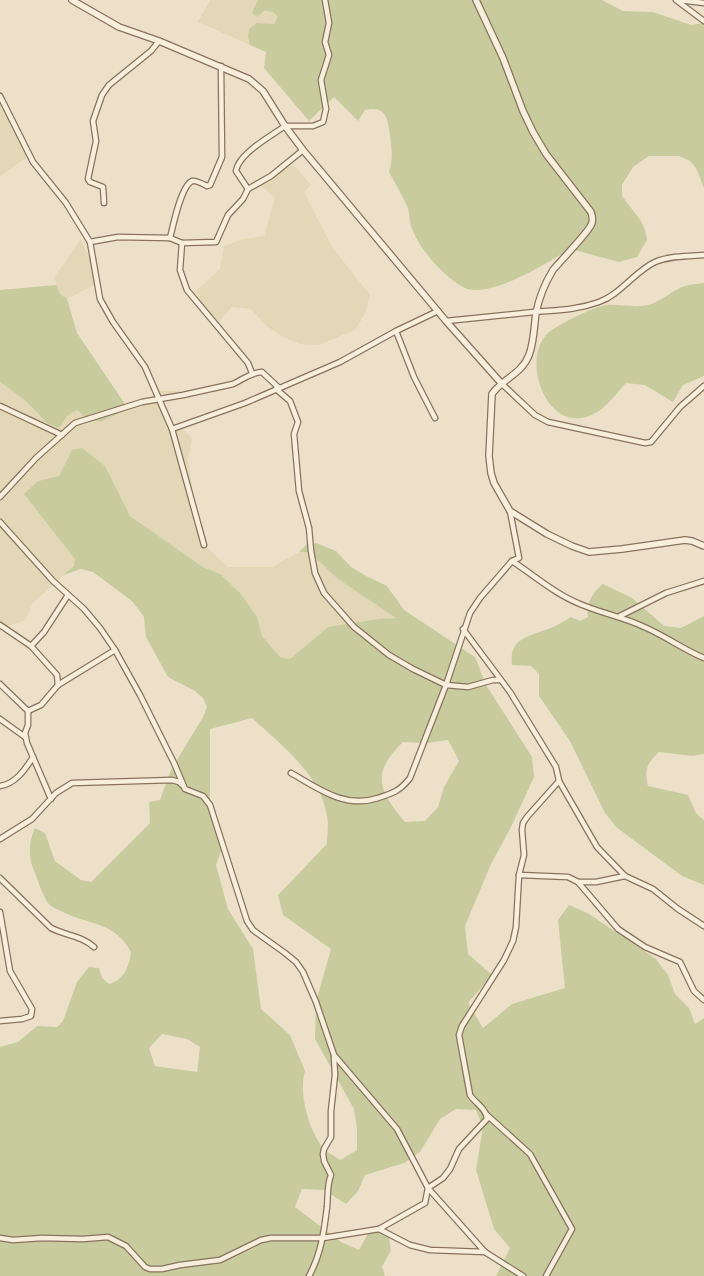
<svg xmlns="http://www.w3.org/2000/svg" width="704" height="1276" font-family="'Source Serif 4',serif">
  <rect width="100%" height="100%" fill="#ede0c9"/>
  <g fill="#e2d8b7">
    <path d="M210,0H258L252,13L273,12L279,16L274,24L257,23L248,37L250,45L198,22Z"/>
    <path d="M0,96H2L30,155L0,176Z"/>
    <path d="M295,166L311,185L304,192L332,247L370,295L365,314L355,330L319,345L300,344L281,336L264,324L251,309L232,307L220,321L212,324L196,291L220,269L224,246L243,239L264,236L275,198L259,183L284,167Z"/>
    <path d="M81,239L100,282L67,299L60,294L56,285L55,276Z"/>
    <path d="M0,382L25,400L47,423L78,410L102,421L126,410H129L161,391H181L159,398L168,423L185,431L192,438L188,460L197,517L204,545L228,567H272L299,552H309L338,579L397,619H378L328,627L290,659L280,657L262,636L257,617L220,574L203,567L130,516L105,466L72,450L59,477L38,481L25,494L76,559L74,566L33,603L25,620L0,629Z"/>
  </g>
  <g fill="#c8cb9d" fill-rule="evenodd">
    <path d="M258,0H602L623,11L653,12L691,25L704,23V188L696,168L690,161L679,156H649L633,167L622,185V196L641,221L645,230L647,240L637,257L619,262L571,249C547,262 492,299 465,288C456,284 447,276 440,269C429,258 418,244 412,229C409,222 410,213 407,206C402,195 395,183 389,172C393,158 392,151 390,136C388,119 386,105 365,110L358,121L334,97L309,121L264,68L266,52L250,45L248,37L249,29L257,23L274,24L278,17L273,12L264,11L257,17L252,13Z"/>
    <path d="M704,283V376L683,385L673,402L645,385L626,383C614,396 604,412 586,417C545,429 521,358 548,333C557,325 595,306 606,305C619,304 635,308 648,305C661,302 672,290 685,286C691,284 698,284 704,283Z"/>
    <path d="M56,285L60,294L67,299L77,333L129,410H126L102,421H89L77,410L68,415L59,428L47,423L25,400L0,382V290Z"/>
    <path d="M82,448L105,466L130,516L203,567L220,574L240,593L257,617L262,636L280,657L290,659L328,627L378,619L396,618L338,579L309,552H299L306,545L316,543L336,551L351,567L368,577L387,586L404,610L475,657L486,685L532,757L534,777L510,829L491,864L465,926L468,954L492,975L468,1003L483,1028L512,1004L565,988L558,920L569,905L589,914L656,959L668,975L675,994L689,1008L695,1024L704,1018V1276H496L510,1248L494,1229L476,1170L483,1127L476,1110L456,1109L440,1119L420,1152L404,1163L365,1175L358,1191L346,1204L324,1190L302,1189L295,1207L341,1242L359,1250L369,1232L387,1226L391,1250L382,1267L385,1276H0V1047L18,1042L37,1026L57,1027L63,1021L77,982L89,967L99,968L102,978L109,984C124,980 129,967 131,952C114,921 91,926 63,912C59,910 53,908 50,905C44,900 38,881 35,873C28,859 28,842 35,828L45,833L55,861L81,880L91,882L150,823L149,802L160,800L171,770L203,717L207,707L203,698L195,691L168,677L146,637L144,617L132,601L93,572L81,569L63,575L74,566L75,559L24,494L38,481L59,476L72,450ZM252,718C281,745 321,775 327,816C329,825 327,835 327,844L278,895L283,915L331,949L316,1002L315,1039L354,1109L357,1129V1150L340,1160C335,1156 328,1153 324,1149C309,1132 298,1092 305,1071L290,1035L261,1009L253,949L228,909L216,865L222,848L210,805V729ZM448,740L459,761L444,787L438,807L425,821L405,822C378,790 371,773 403,742L426,743ZM162,1034L187,1039L200,1047L197,1072L155,1066L149,1048Z"/>
    <path d="M603,584L632,598L664,626L681,628L704,616V754L692,756L659,752C647,763 644,770 648,786L688,795L696,813L704,820V885L682,876L616,827L605,813L570,741L539,696V674L531,666L512,665C508,636 533,636 553,627C559,624 565,621 571,617L580,621L588,617C585,604 594,591 603,584Z"/>
  </g>
  <g fill="none" stroke-linecap="round" stroke-linejoin="round">
    <g stroke="#88725e" stroke-width="7">
      <g id="minor">
        <path d="M676,0L704,21"/>
        <path d="M679,0L704,3"/>
        <path d="M0,96L33,162L66,203L90,242L100,299L113,322L145,367L172,429L204,545"/>
        <path d="M286,126H313L323,122L326,109L321,80L329,55L325,42L329,23L325,0"/>
        <path d="M248,189L236,171C238,154 271,136 285,126"/>
        <path d="M104,203L103,187L90,182L88,179L96,141L93,121L102,95L109,85L151,51L159,41"/>
        <path d="M170,238C173,226 181,186 192,181C196,180 203,184 207,186L210,185L222,157L221,66"/>
        <path d="M90,242L118,237L170,238L182,243L216,242L228,215L243,199L248,189L271,176L303,150"/>
        <path d="M182,243L180,270L187,290L248,363L252,373"/>
        <path d="M446,321C476,318 505,315 534,312C556,310 577,310 599,302C621,294 634,272 655,262C669,256 688,256 704,255"/>
        <path d="M396,331L414,377L435,418"/>
        <path d="M502,384L535,415L548,422L645,443L651,442L680,407L704,386"/>
        <path d="M276,389L290,401L298,422L294,434L299,491L309,528L311,551L315,573L324,593L354,627L389,655L413,669L446,685L468,687L493,680H500"/>
        <path d="M0,406L62,435"/>
        <path d="M172,429L245,403L340,362L396,331L438,311"/>
        <path d="M0,497L36,458L75,423L142,402L183,395L233,384C244,379 249,373 262,372L279,388"/>
        <path d="M0,522L53,581L84,609L100,628L115,650L140,695L174,763L185,789L203,796L210,805L247,921L253,930L285,953L296,962L303,972L316,1002L334,1055L397,1129L428,1188L485,1252L523,1276"/>
        <path d="M512,561C535,576 555,594 580,604C601,613 622,617 642,626C664,635 682,649 704,658"/>
        <path d="M620,616L666,593L704,581"/>
        <path d="M0,625L31,646L57,675L58,685"/>
        <path d="M463,629L510,692L556,767L559,781L597,847L625,876L653,889L678,909L704,926"/>
        <path d="M31,646L44,632L68,595"/>
        <path d="M0,684L28,711V725L25,733L27,743L51,799"/>
        <path d="M28,711L41,705L58,685L115,650"/>
        <path d="M0,719L25,737"/>
        <path d="M291,773C319,789 345,809 378,798C393,793 400,791 410,778L446,685L470,613L480,598L512,561L519,558L510,511"/>
        <path d="M0,786C15,784 25,770 33,757"/>
        <path d="M0,839L32,819L56,793L72,783L172,780L179,782L182,785"/>
        <path d="M519,875L568,877L578,882H596L625,876"/>
        <path d="M0,878L51,928C67,936 80,935 94,947"/>
        <path d="M578,882L618,929L645,947L680,962L694,991L704,1000"/>
        <path d="M0,912L10,971L32,1009L31,1016L22,1019L0,1021"/>
        <path d="M487,1115L530,1154L572,1229L546,1276"/>
        <path d="M379,1229L410,1245L430,1250L485,1252"/>
        <path d="M0,1238L13,1240L42,1238L83,1239L108,1237L126,1246L145,1267L150,1269H162L180,1265L220,1260L261,1240L271,1238H323L379,1229L425,1203L428,1188L443,1178L450,1169L459,1149L487,1119C487,1109 475,1103 470,1095L459,1035L462,1026L504,960L513,941L516,927L519,875L524,855L522,830L523,823L527,817L559,781"/>
        <path d="M309,1276C321,1254 324,1232 327,1207C328,1196 327,1185 331,1175L324,1161L323,1154L324,1149L331,1137V1111L335,1075L334,1057"/>
      </g>
    </g>
    <g stroke="#88725e" stroke-width="8">
      <g id="tertiary">
        <path d="M72,0L119,27L159,41L249,79L263,91L285,126L303,150L446,321L502,384"/>
        <path d="M476,0L503,58L523,111L533,132L546,154L591,212C592,215 593,219 592,223C590,231 561,260 553,270C545,283 539,298 536,313C534,327 534,342 529,355C522,374 502,379 492,394L489,456L491,473L494,483L510,511L547,534L572,546L589,552L622,549L685,540L692,541L704,546"/>
      </g>
    </g>
    <use href="#minor" stroke="#f7eedc" stroke-width="4.5"/>
    <use href="#tertiary" stroke="#f7eedc" stroke-width="5.5"/>
  </g>
</svg>
